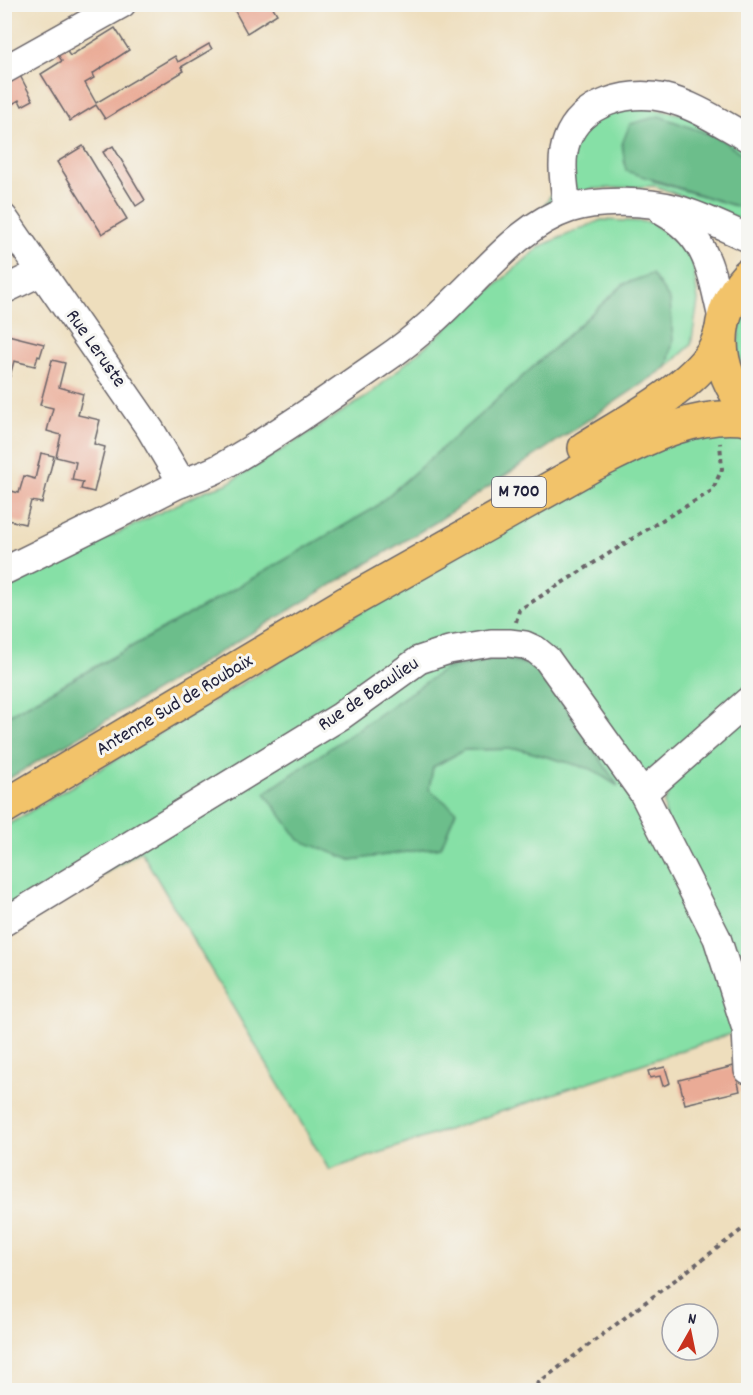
<svg xmlns="http://www.w3.org/2000/svg" width="753" height="1395" font-family="Dekko,sans-serif">
  <rect width="100%" height="100%" fill="#f6f6f2"/>
  <filter id="ink" filterUnits="userSpaceOnUse"><feTurbulence type="fractalNoise" baseFrequency=".0167" numOctaves="2"/><feDisplacementMap in="SourceGraphic" scale="12" xChannelSelector="R" yChannelSelector="G"/><feConvolveMatrix kernelMatrix="1 2 1 2 8 2 1 2 1" color-interpolation-filters="sRGB"/></filter>
  <filter id="wash" filterUnits="userSpaceOnUse"><feTurbulence type="fractalNoise" baseFrequency=".008" numOctaves="4" result="noise"/><feDisplacementMap in="SourceGraphic" scale="24" xChannelSelector="R" yChannelSelector="G"/><feGaussianBlur stdDeviation="1.35" result="paint"/><feColorMatrix in="noise" values="0 0 0 0 0 0 0 0 0 0 0 0 0 0 0 0 0 1.4 0 .05"/><feComposite in="paint" operator="in"/></filter>
  <g filter="url(#wash)">
    <rect width="100%" height="100%" fill="#eedebd"/>
    <g fill="#86e0a6" stroke="#548170" stroke-width="1.5" fill-rule="evenodd">
      <path d="M591,99L748,125V158L717,137L653,181L748,210V224L727,213L655,186L592,189L545,205L553,191Z"/>
      <path d="M601,220L651,222L678,243L693,262L698,301L691,345L667,367L673,341L624,284L489,407L373,509L208,604L5,717V587L207,490L227,484L368,396L541,246Z"/>
      <path d="M748,302V380C733,356 737,327 748,302Z"/>
      <path d="M701,428L748,430V1044L745,1029L329,1170L141,851L5,935L4,827L606,465ZM502,658L540,668L617,785L591,769L519,749L464,750L433,767L429,789L441,847L351,860ZM671,789L664,803L667,839L637,802Z"/>
    </g>
    <g fill="#6cbe8b" stroke="#477063" stroke-width="1.5">
      <path d="M659,116L717,137L748,158V210L626,171L622,144L630,124Z"/>
      <path d="M652,274L670,300L673,341L667,367L436,522L5,781V717L208,604L373,509L489,407L624,284Z"/>
      <path d="M502,658L540,668L618,786L591,769L519,749L464,750L433,767L429,789L456,811L441,847L351,860L299,840L265,793L445,669Z"/>
    </g>
    <g id="blocks">
      <g fill="#eaab96">
        <path d="M231,4H271L277,14L247,33Z"/>
        <path d="M115,28L129,50L92,74L94,78L85,83L96,103L175,56L178,62L209,44L212,49L181,67L184,71L105,119L96,105L70,121L41,74L62,61L54,49L62,44L70,56Z"/>
        <path d="M17,70L33,100L22,106L19,100L4,109V78Z"/>
        <path d="M83,146L127,219L102,234L57,162Z"/>
        <path d="M113,146L145,200L136,206L103,152Z"/>
        <path d="M4,334L44,344L40,357L38,356L35,366L14,361L10,376L4,374Z"/>
        <path d="M52,360L65,363L59,387L83,394L78,415L100,420L94,444L105,447L94,492L81,489L83,482L72,480L76,462L56,457L61,435L47,431L53,408L40,405Z"/>
        <path d="M41,453L54,456L42,503L31,501L25,524L4,519V489L19,493L24,476L35,479Z"/>
        <path d="M734,1066L740,1091L685,1104L679,1080Z"/>
        <path d="M665,1067L670,1083L663,1086L660,1076L650,1078L648,1071Z"/>
      </g>
    </g>
  </g>
  <g filter="url(#ink)">
    <use href="#blocks" fill-opacity="0" stroke="#696468" stroke-width="1.5"/>
    <g fill="none" stroke-linecap="round" stroke-linejoin="round">
      <g stroke="#696468" stroke-width="30">
        <g id="minor">
          <path d="M4,70L122,4"/>
          <path d="M567,209C565,188 559,161 567,140C581,102 629,90 665,98C695,105 722,124 748,138"/>
          <path d="M663,212C710,238 711,274 723,322"/>
          <path d="M4,218L150,429L182,483"/>
          <path d="M4,290L41,272"/>
          <path d="M4,571C61,543 118,515 175,486C190,479 207,475 221,467C277,435 331,397 384,360C417,338 445,310 473,282C501,254 530,222 569,209C598,199 648,201 677,209C702,216 725,228 748,238"/>
          <path d="M643,793L717,938L746,1029L748,1070"/>
          <path d="M4,922L341,716L419,660L449,650L491,643H509L525,645L536,650L547,659L643,793L748,701"/>
        </g>
      </g>
      <g stroke="#696468" stroke-width="36">
        <g id="highway">
          <path d="M748,275C711,316 713,368 748,409"/>
          <path d="M585,448C623,424 688,390 712,353C716,347 719,339 721,332"/>
          <path d="M4,807L345,604L592,465C639,442 695,410 748,419"/>
        </g>
      </g>
      <g stroke="#696468" stroke-width="4" stroke-dasharray="4.5 4.5" stroke-linecap="butt">
        <path d="M516,622L519,610L659,522L712,491L722,469L720,443"/>
        <path d="M529,1390L748,1225"/>
      </g>
      <use href="#minor" stroke="#fff" stroke-width="27"/>
      <use href="#highway" stroke="#f2c36a" stroke-width="33"/>
    </g>
  </g>
  <g text-anchor="middle" dominant-baseline="central" stroke-width="6" stroke-linejoin="round" paint-order="stroke">
    <rect fill="#f6f6f2" stroke="#626272" stroke-width="1.5" x="492" y="477" width="54" height="30" rx="4.5"/>
    <g font-size="18" font-weight="bold" fill="#22223b">
      <text x="519" y="492">M 700</text>
    </g>
    <g font-size="20" fill="#22223b" stroke="#f6f6f2">
      <text transform="translate(95 349) rotate(55)">Rue Leruste</text>
      <text transform="translate(369 695) rotate(-34)">Rue de Beaulieu</text>
      <text transform="translate(175 706) rotate(-31)">Antenne Sud de Roubaix</text>
    </g>
  </g>
  <rect width="753" height="1395" fill="none" stroke="#f6f6f2" stroke-width="24"/>
  <g transform="translate(690 1332) rotate(9)"><circle r="28" fill="#f6f6f2" stroke="#a1a1a9" stroke-width="1.5"/>
  <path d="M0-4.5L10 22L0 15L-10 22Z" fill="#c8321e"/>
  <text y="-9" font-size="16" font-weight="bold" text-anchor="middle" fill="#22223b">N</text>
  </g>
</svg>
